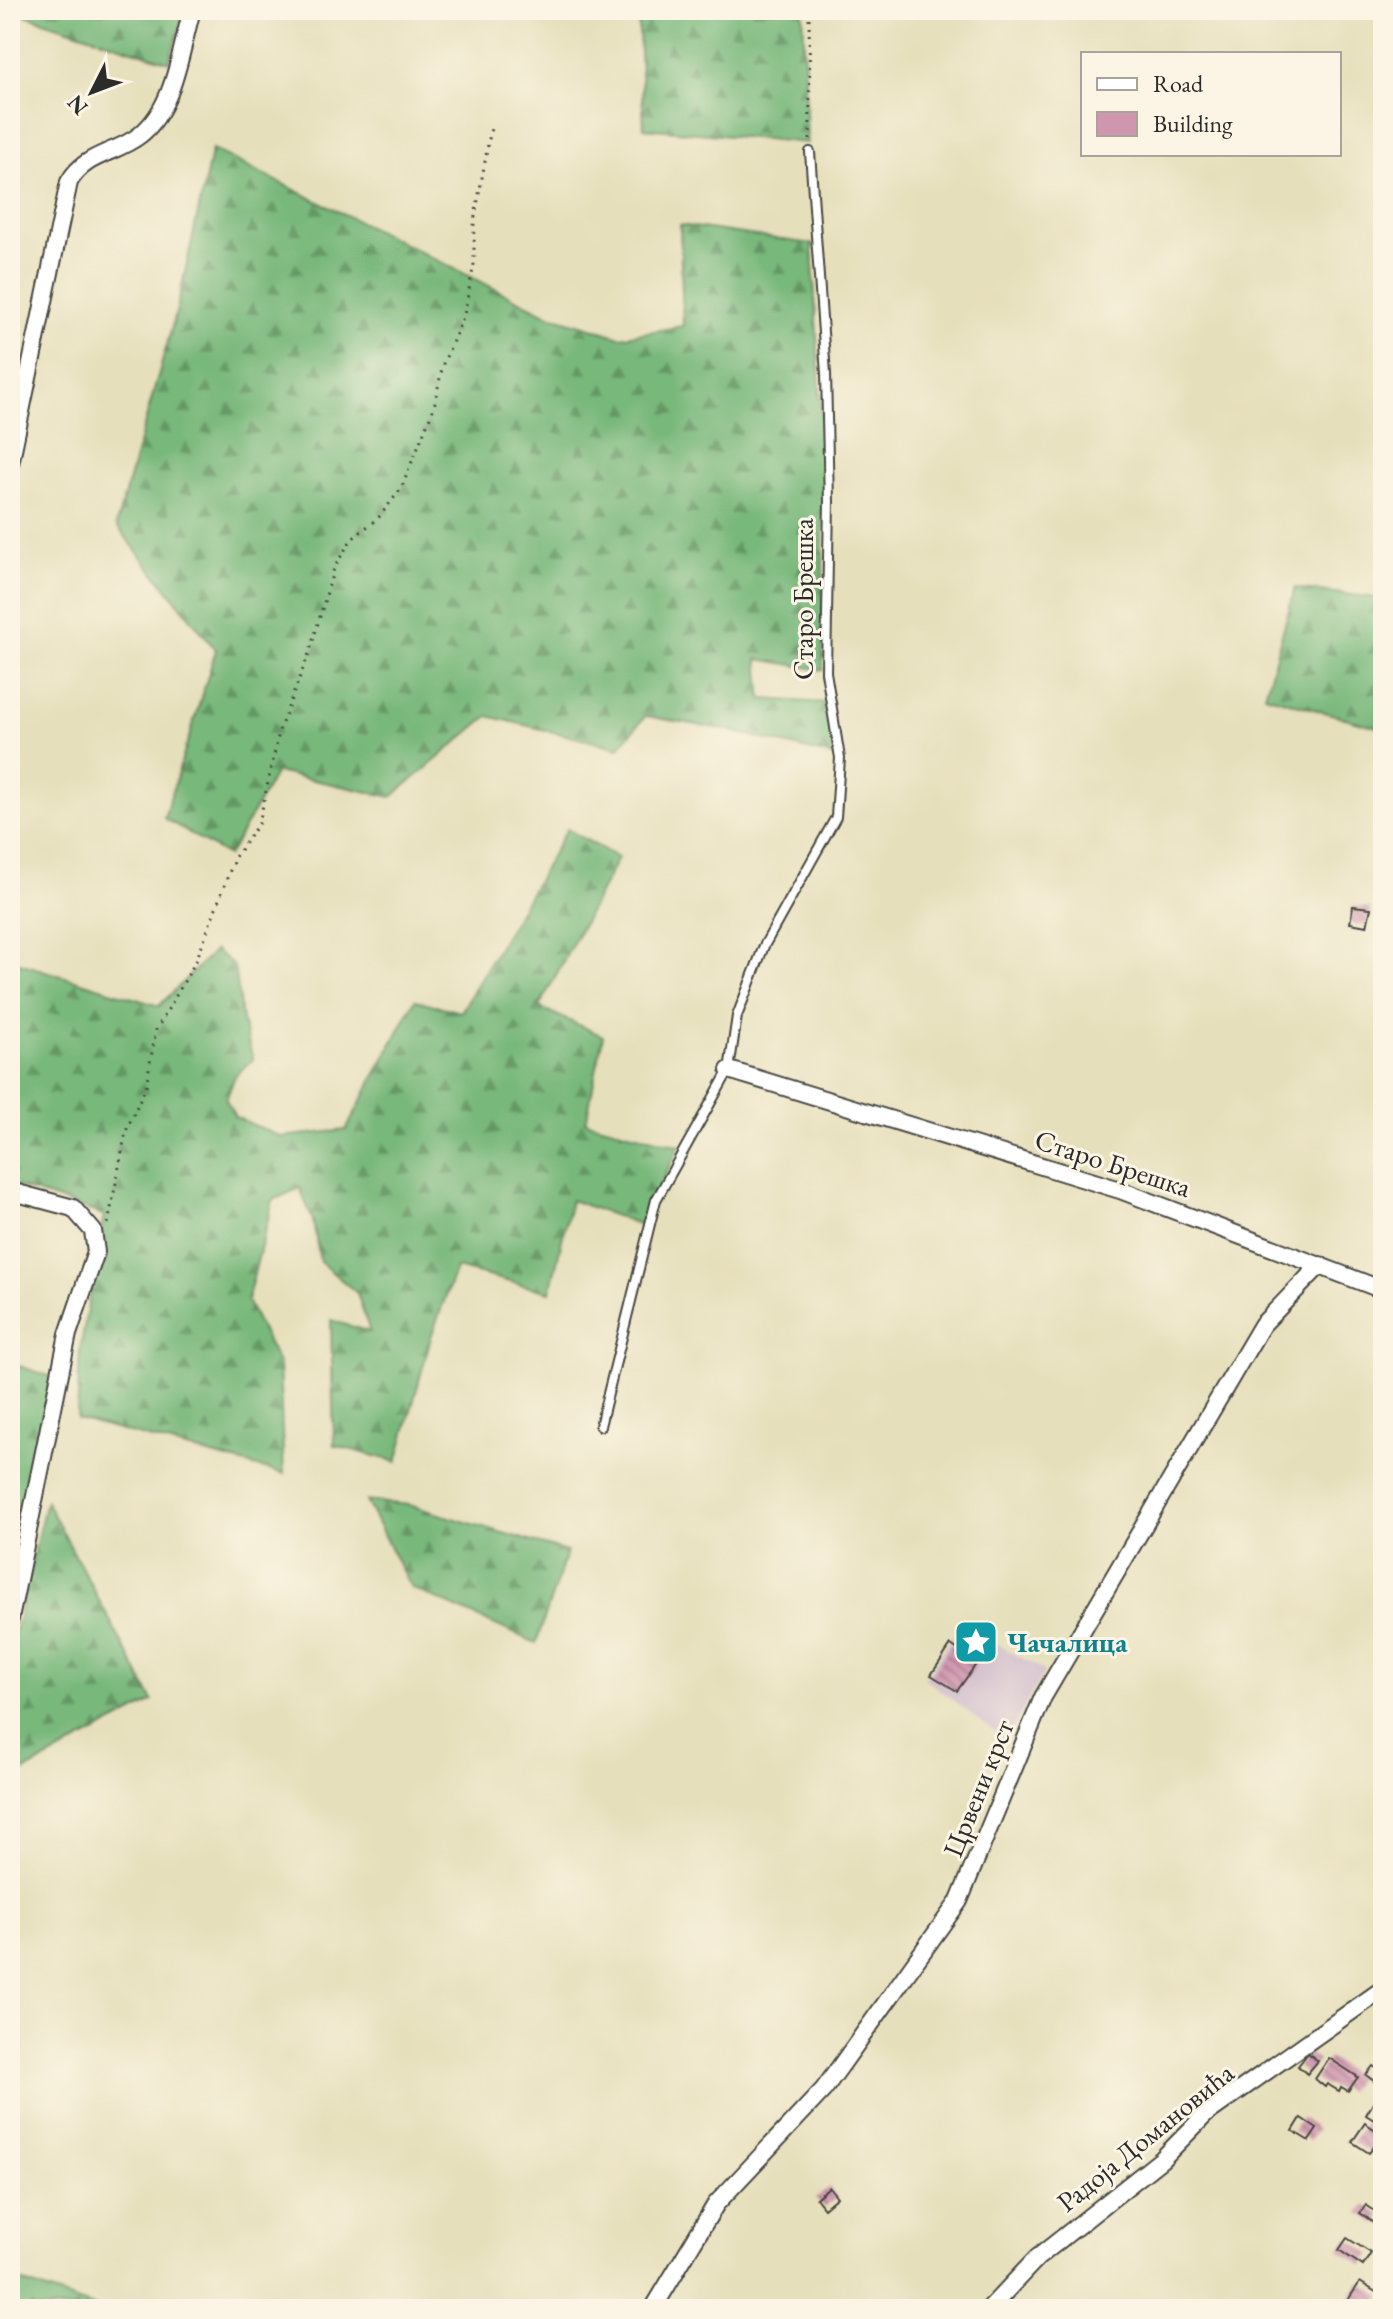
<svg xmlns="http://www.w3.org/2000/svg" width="1393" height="2319" font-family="'EB Garamond',serif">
  <defs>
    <pattern id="forest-firs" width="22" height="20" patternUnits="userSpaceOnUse" patternTransform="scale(2)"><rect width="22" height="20" fill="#78b87a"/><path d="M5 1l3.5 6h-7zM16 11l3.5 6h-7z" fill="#639664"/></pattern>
    <pattern id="building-back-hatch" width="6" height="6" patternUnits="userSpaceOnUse" patternTransform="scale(2)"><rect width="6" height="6" fill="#d095af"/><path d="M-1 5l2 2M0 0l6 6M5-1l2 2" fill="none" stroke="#a97a8f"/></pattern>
  </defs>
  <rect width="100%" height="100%" fill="#fcf5e5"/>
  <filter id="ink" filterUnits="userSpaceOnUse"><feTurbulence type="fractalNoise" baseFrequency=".0125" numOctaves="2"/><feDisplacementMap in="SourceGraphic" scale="16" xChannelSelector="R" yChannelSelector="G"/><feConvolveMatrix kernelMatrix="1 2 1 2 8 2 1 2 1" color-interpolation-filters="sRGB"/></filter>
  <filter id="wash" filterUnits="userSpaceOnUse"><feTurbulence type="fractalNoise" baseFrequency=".006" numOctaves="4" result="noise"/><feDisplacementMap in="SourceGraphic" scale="32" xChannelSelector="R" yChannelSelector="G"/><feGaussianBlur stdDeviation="1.8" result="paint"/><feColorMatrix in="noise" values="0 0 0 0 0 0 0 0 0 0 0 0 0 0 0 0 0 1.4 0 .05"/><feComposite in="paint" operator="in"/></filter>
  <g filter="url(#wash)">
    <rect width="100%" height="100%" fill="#e6dfbb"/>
    <path fill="#d1bdcc" d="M961,1624L1045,1671L1006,1740L925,1679Z"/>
    <g fill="url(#forest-firs)" stroke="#527252" stroke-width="2">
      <path d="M10,10H185L169,62Z"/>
      <path d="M614,10H803L807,143L644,128L638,13Z"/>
      <path d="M212,149L546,314L620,337L683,326L680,225L812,244L823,445V670L758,659L762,699L828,703L837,757L727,730L645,716L619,748L488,716L392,797L276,772L228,856L164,818L216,650L116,525L177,309Z"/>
      <path d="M1295,588L1383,599V729L1265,695Z"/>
      <path d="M567,829L618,858L539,1007L603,1036L586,1122L680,1146L641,1225L571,1200L550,1292L456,1268L431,1337L397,1462L334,1445L331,1320L370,1332L357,1293L320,1262L313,1221L300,1188L273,1200L247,1301L279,1365L284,1474L77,1419L80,1350L104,1215L10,1184V960L159,1006L215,950L234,966L242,1020L253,1059L235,1076L226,1100L235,1117L281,1137L346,1130L415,1000L461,1012Z"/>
      <path d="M10,1363L52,1377L13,1567L10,1566Z"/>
      <path d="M46,1501L153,1701L10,1779V1652Z"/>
      <path d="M366,1501L409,1505L567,1552L536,1643L411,1588Z"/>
      <path d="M10,2278L99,2309H10Z"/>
    </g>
    <g id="blocks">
      <g fill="url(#building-back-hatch)">
        <path d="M1353,906L1371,908L1367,926L1350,923Z"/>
        <path d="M951,1645L977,1663L957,1691L931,1675Z"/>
        <path d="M1308,2053L1318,2061L1307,2074L1298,2066Z"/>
        <path d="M1329,2058L1358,2077L1348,2091L1341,2087L1339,2091L1327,2084L1325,2087L1315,2079Z"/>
        <path d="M1373,2066L1383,2073V2088L1366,2075Z"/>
        <path d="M1378,2095L1383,2099V2116L1379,2123L1366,2115Z"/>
        <path d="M1301,2118L1317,2129L1309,2141L1293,2131Z"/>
        <path d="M1365,2123L1383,2135L1379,2151L1374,2147L1369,2153L1352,2142Z"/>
        <path d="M829,2187L837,2197L824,2208L816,2198Z"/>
        <path d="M1366,2205L1381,2215L1376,2224L1360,2213Z"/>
        <path d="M1347,2238L1371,2253L1363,2266L1339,2250Z"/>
        <path d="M1360,2282L1382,2296L1374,2309L1344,2306Z"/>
      </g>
    </g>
  </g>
  <g filter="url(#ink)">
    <use href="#blocks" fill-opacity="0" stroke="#474641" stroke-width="2"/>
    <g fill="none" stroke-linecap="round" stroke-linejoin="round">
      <g stroke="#474641" stroke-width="12">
        <path id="lane" d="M600,1426L656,1200L729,1070L737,1016L764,946L836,817L840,758L826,672L829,502L826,374L810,152"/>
      </g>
      <g stroke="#474641" stroke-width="20">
        <g id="street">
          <path d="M10,464L69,182C85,153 116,154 140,135C175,107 180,51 192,10"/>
          <path d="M729,1070L1120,1190L1383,1290"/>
          <path d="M10,1191L73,1208L93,1231L96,1252L68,1334L10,1619"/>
          <path d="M653,2309L716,2204L824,2089L959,1901L1043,1697L1262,1325L1320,1265"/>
          <path d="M989,2309L1037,2258L1162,2159L1206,2114L1383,1989"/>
        </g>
      </g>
      <g stroke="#474641" stroke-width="3" stroke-dasharray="2 6" stroke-linecap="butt">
        <path d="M809,10L810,140"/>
        <path d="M108,1224L126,1131L146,1086L156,1030L196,961L235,857L259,823L280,728L310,651L334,568L351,540L379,517L401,489L434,407L443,364L464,315L474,264V222L491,128"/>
      </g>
      <use href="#lane" stroke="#fff" stroke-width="8"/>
      <use href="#street" stroke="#fff" stroke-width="16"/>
    </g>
  </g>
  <defs>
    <g id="sight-square" transform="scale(2.3)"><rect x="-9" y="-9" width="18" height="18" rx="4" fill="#0f9aa8" stroke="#fcf5e5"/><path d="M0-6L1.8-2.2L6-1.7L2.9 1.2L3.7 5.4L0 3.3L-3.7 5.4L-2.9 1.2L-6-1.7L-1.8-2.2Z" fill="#fff"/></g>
  </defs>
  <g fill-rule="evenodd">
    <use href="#sight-square" x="976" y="1642"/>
  </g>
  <g text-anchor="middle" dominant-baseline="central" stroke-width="6" stroke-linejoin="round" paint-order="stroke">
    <g font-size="28" fill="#2b2b2b" stroke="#fcf5e5">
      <text transform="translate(803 599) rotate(-90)">Старо Брешка</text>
      <text transform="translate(1113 1163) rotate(18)">Старо Брешка</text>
      <text transform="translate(978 1788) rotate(-68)">Црвени крст</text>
      <text transform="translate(1145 2137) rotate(-39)">Радоја Домановића</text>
    </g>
    <g font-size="28" font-weight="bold" fill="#0d838f" stroke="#fcf5e5" text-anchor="start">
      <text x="1007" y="1642">Чачалица</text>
    </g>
  </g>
  <rect width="1393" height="2319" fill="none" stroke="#fcf5e5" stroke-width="40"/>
  <rect x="1081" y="52" width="260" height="104" fill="#fcf5e5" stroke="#a8a49b" stroke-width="2"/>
  <rect x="1097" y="78" width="40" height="12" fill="#ffffff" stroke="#a8a49b" stroke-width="2"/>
  <text x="1153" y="92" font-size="24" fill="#2b2b2b">Road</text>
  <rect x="1097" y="112" width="40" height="24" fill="#d095af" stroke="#a8a49b" stroke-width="2"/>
  <text x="1153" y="132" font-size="24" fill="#2b2b2b">Building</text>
  <g transform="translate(92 92) rotate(228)" stroke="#fcf5e5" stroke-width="6" paint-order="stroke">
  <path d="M0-6L14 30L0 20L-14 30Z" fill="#2b2b2b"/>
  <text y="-12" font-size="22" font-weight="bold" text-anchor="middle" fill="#2b2b2b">N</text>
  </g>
</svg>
